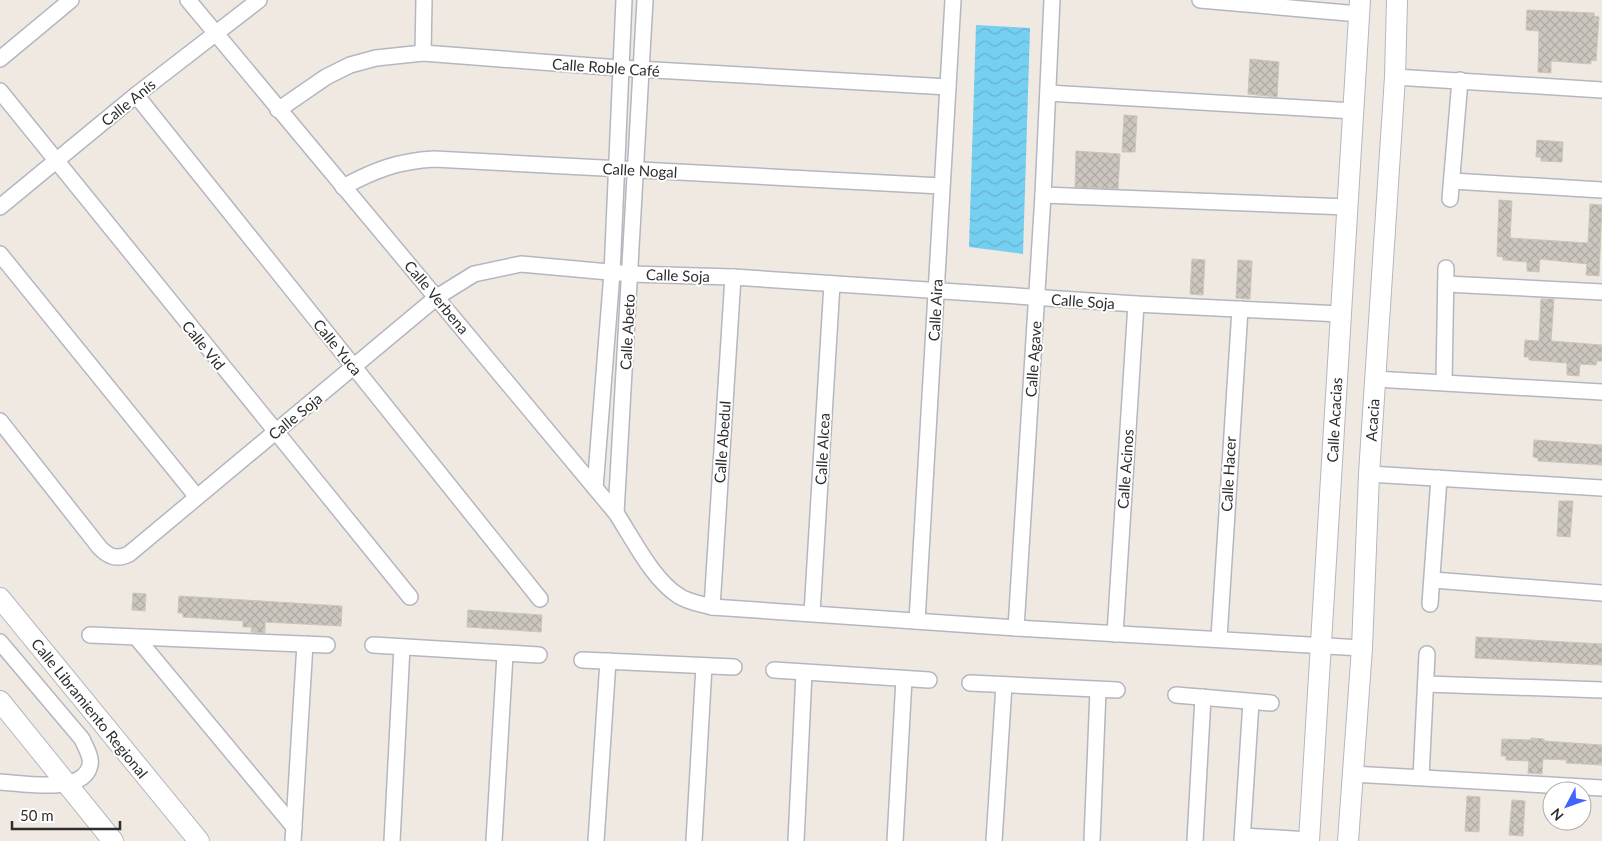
<svg xmlns="http://www.w3.org/2000/svg" width="1602" height="841" font-family="Lato,sans-serif">
  <defs>
    <pattern id="water-waves" width="16" height="10" patternUnits="userSpaceOnUse" patternTransform="scale(1.25)"><rect width="16" height="10" fill="#75cff0"/><path d="M0 5q4-4 8 0t8 0" fill="none" stroke="#66b2ce"/></pattern>
    <pattern id="building-cross-hatch" width="8" height="8" patternUnits="userSpaceOnUse" patternTransform="scale(1.25)"><rect width="8" height="8" fill="#cbc7bf"/><path d="M0 0l8 8M0 8l8-8" fill="none" stroke="#afaba4"/></pattern>
  </defs>
  <rect width="100%" height="100%" fill="#efe9e1"/>
  <path fill="url(#water-waves)" d="M976,25L1030,28L1023,254L969,247Z"/>
  <g fill="url(#building-cross-hatch)" stroke="#cbc5ba">
    <path d="M1527,10L1594,13V16L1599,17L1596,61L1591,60V64L1551,61V73L1538,72L1539,31L1526,30Z"/>
    <path d="M1250,59L1279,62L1277,97L1248,94Z"/>
    <path d="M1124,115L1137,116L1135,152H1122Z"/>
    <path d="M1537,140L1563,142L1562,162L1541,161V157H1536Z"/>
    <path d="M1076,151L1120,154L1118,189L1075,187Z"/>
    <path d="M1499,200L1512,201L1510,238L1588,243L1590,204L1602,205L1599,276L1586,275L1587,264L1540,259L1539,272L1527,271V262L1503,260V257L1497,256Z"/>
    <path d="M1192,259L1205,260L1203,295L1190,294Z"/>
    <path d="M1238,260L1252,261L1250,299L1236,298Z"/>
    <path d="M1541,299H1554L1551,341L1602,345V361H1597L1596,365L1580,364L1579,376L1567,375V363L1529,360V357H1524L1525,340L1539,341Z"/>
    <path d="M1534,440L1602,445V465L1538,461V458L1533,457Z"/>
    <path d="M1559,501H1573L1570,537L1557,536Z"/>
    <path d="M133,593L146,594L145,611L132,610Z"/>
    <path d="M179,596L342,606L341,626L265,622V633L251,632L252,627H243V621L183,617V613H178Z"/>
    <path d="M468,610L542,615L541,632L467,627Z"/>
    <path d="M1476,637L1602,644V665L1475,658Z"/>
    <path d="M1531,738L1544,739V741L1602,745V765L1566,763L1567,760L1543,759L1542,774L1528,773L1529,761L1506,760V756H1501L1502,739L1531,740Z"/>
    <path d="M1467,796L1480,797L1479,832L1465,831Z"/>
    <path d="M1512,800L1525,801L1523,836L1509,835Z"/>
  </g>
  <g fill="none" stroke-linecap="round" stroke-linejoin="round">
    <g stroke="#b4b7c1" stroke-width="18">
      <g id="street">
        <path d="M188,0L616,513C633,539 653,580 679,596C688,602 701,604 712,607L1016,628L1362,648"/>
        <path d="M1200,0L1359,14"/>
        <path d="M423,53L424,0"/>
        <path d="M0,59L71,0"/>
        <path d="M1395,77L1602,90"/>
        <path d="M0,91L410,597"/>
        <path d="M1048,93L1354,111"/>
        <path d="M136,95L540,599"/>
        <path d="M278,110L326,77L350,65L376,58L423,53L620,68L948,87"/>
        <path d="M1452,181L1602,190"/>
        <path d="M343,187C375,170 398,161 434,159L941,186"/>
        <path d="M1043,195L1348,207"/>
        <path d="M1450,199L1460,80"/>
        <path d="M0,207L136,95L259,0"/>
        <path d="M0,254L197,497"/>
        <path d="M1446,284L1602,292"/>
        <path d="M1375,379L1602,392"/>
        <path d="M1444,382L1446,268"/>
        <path d="M0,421L100,548C109,557 117,560 129,554L437,297L474,274L521,264L631,274L733,277L1136,304L1340,314"/>
        <path d="M1369,474L1602,488"/>
        <path d="M595,488L612,273L624,0"/>
        <path d="M616,513L645,0"/>
        <path d="M1433,580L1602,593"/>
        <path d="M1430,604L1439,478"/>
        <path d="M712,607L733,277"/>
        <path d="M812,613L832,284"/>
        <path d="M917,621L953,0"/>
        <path d="M1016,628L1043,195L1052,0"/>
        <path d="M1115,634L1136,304"/>
        <path d="M90,635L327,645"/>
        <path d="M136,637L294,827"/>
        <path d="M1219,638L1240,309"/>
        <path d="M0,642L82,739C85,746 92,757 90,765C84,795 22,783 0,782"/>
        <path d="M373,645L539,655"/>
        <path d="M582,660L734,667"/>
        <path d="M774,670L929,680"/>
        <path d="M970,683L1117,690"/>
        <path d="M1426,684L1602,690"/>
        <path d="M1176,695L1271,703"/>
        <path d="M1352,774L1602,788"/>
        <path d="M1421,777L1427,654"/>
        <path d="M1243,836L1309,840"/>
        <path d="M293,841L305,644"/>
        <path d="M392,841L402,647"/>
        <path d="M494,841L505,655"/>
        <path d="M596,841L608,661"/>
        <path d="M694,841L704,666"/>
        <path d="M796,841L804,673"/>
        <path d="M895,841L904,679"/>
        <path d="M994,841L1004,685"/>
        <path d="M1092,841L1098,690"/>
        <path d="M1195,841L1203,697"/>
        <path d="M1242,841L1251,702"/>
      </g>
    </g>
    <g stroke="#b4b7c1" stroke-width="22">
      <g id="secondary">
        <path d="M0,598L199,841"/>
        <path d="M0,701L113,841"/>
        <path d="M1309,841L1360,0"/>
        <path d="M1348,841L1362,648L1369,474L1395,77L1397,0"/>
      </g>
    </g>
    <use href="#street" stroke="#fff" stroke-width="15"/>
    <use href="#secondary" stroke="#fff" stroke-width="20"/>
  </g>
  <g text-anchor="middle" dominant-baseline="central" stroke-width="4" stroke-linejoin="round" paint-order="stroke">
    <g font-size="15" fill="#2e2e2e" stroke="#fff">
      <text transform="translate(606 67) rotate(4)">Calle Roble Café</text>
      <text transform="translate(128 102) rotate(-39)">Calle Anís</text>
      <text transform="translate(640 170) rotate(3)">Calle Nogal</text>
      <text transform="translate(678 275) rotate(2)">Calle Soja</text>
      <text transform="translate(437 297) rotate(50)">Calle Verbena</text>
      <text transform="translate(1083 301) rotate(4)">Calle Soja</text>
      <text transform="translate(935 310) rotate(-87)">Calle Aira</text>
      <text transform="translate(627 332) rotate(-87)">Calle Abeto</text>
      <text transform="translate(204 345) rotate(51)">Calle Vid</text>
      <text transform="translate(338 347) rotate(51)">Calle Yuca</text>
      <text transform="translate(1033 359) rotate(-86)">Calle Agave</text>
      <text transform="translate(295 416) rotate(-39)">Calle Soja</text>
      <text transform="translate(1334 420) rotate(-87)">Calle Acacias</text>
      <text transform="translate(1372 420) rotate(-86)">Acacia</text>
      <text transform="translate(722 442) rotate(-86)">Calle Abedul</text>
      <text transform="translate(822 449) rotate(-87)">Calle Alcea</text>
      <text transform="translate(1125 469) rotate(-86)">Calle Acinos</text>
      <text transform="translate(1228 474) rotate(-87)">Calle Hacer</text>
      <text transform="translate(90 708) rotate(51)">Calle Libramiento Regional</text>
    </g>
  </g>
  <g transform="translate(1567 806) rotate(229)"><circle r="24" fill="#ffffff" stroke="#ababab"/>
  <path d="M0-4L9 19L0 12L-9 19Z" fill="#4264fb"/>
  <text y="-8" font-size="14" font-weight="bold" text-anchor="middle" fill="#2e2e2e">N</text>
  </g>
  <path d="M12 821v8h108v-8" fill="none" stroke="#2e2e2e" stroke-width="2.5"/>
  <text x="20" y="821" font-size="15" fill="#2e2e2e" stroke="#ffffff" stroke-width="4" paint-order="stroke">50 m</text>
</svg>
